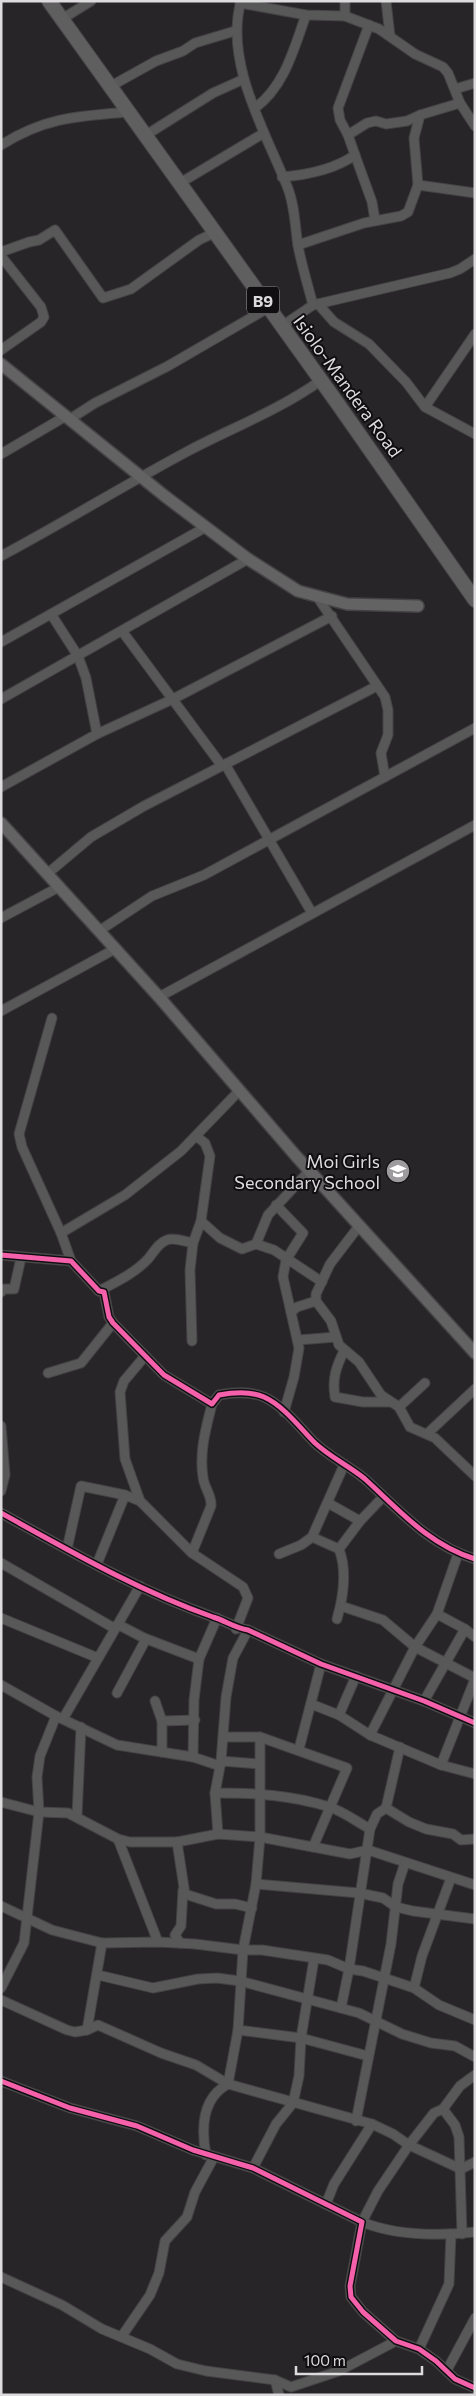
<svg xmlns="http://www.w3.org/2000/svg" width="476" height="2396" font-family="Commissioner,sans-serif">
  <rect width="100%" height="100%" fill="#272527"/>
  <g fill="none" stroke-linecap="round" stroke-linejoin="round">
    <g stroke="#444244" stroke-width="11">
      <g id="minor">
        <path d="M241,1C224,62 265,131 287,186C295,205 295,227 298,246C302,266 308,286 313,305"/>
        <path d="M345,1V16"/>
        <path d="M386,1L390,36"/>
        <path d="M240,3L306,15L345,16L379,29L415,54L443,67L448,73L460,103L475,126"/>
        <path d="M62,19L91,1"/>
        <path d="M111,86L156,61L183,51L195,43L235,31"/>
        <path d="M455,89L475,83"/>
        <path d="M255,108C285,86 294,48 306,15"/>
        <path d="M146,135L213,93L244,79"/>
        <path d="M348,135L340,120L338,108L369,25"/>
        <path d="M1,145C45,117 78,116 129,112"/>
        <path d="M355,155L372,202L375,220"/>
        <path d="M282,177C306,175 335,169 355,155L348,135L367,123L376,121L386,124L407,121L420,115L460,103"/>
        <path d="M180,183L264,133"/>
        <path d="M418,185L475,193"/>
        <path d="M298,245L364,223L401,216L408,212L418,185L414,138L420,115"/>
        <path d="M1,252L29,242L39,240L55,230L103,298L131,289L199,240L216,232"/>
        <path d="M1,256L41,307L44,317L41,322L1,350"/>
        <path d="M318,304L334,322L369,344L406,382L425,407L475,434"/>
        <path d="M282,326L313,305L450,273L460,269L475,259"/>
        <path d="M425,407L475,334"/>
        <path d="M70,419L95,403L168,366L268,308"/>
        <path d="M1,454L66,416"/>
        <path d="M1,556C65,522 126,484 190,450C234,427 279,410 320,381"/>
        <path d="M318,598L385,697L388,710V735L381,753L385,777"/>
        <path d="M51,614L78,656L86,678L97,734"/>
        <path d="M122,631L222,766"/>
        <path d="M1,642L206,527"/>
        <path d="M1,699L248,559"/>
        <path d="M225,764L312,913"/>
        <path d="M1,787L97,734L173,699L332,616"/>
        <path d="M47,874L91,837L144,806L377,686"/>
        <path d="M1,918L59,887"/>
        <path d="M99,931L152,896L204,875L475,728"/>
        <path d="M159,997L475,825"/>
        <path d="M1,1011L115,949"/>
        <path d="M52,1018L19,1134L22,1147L61,1233L71,1261"/>
        <path d="M276,1205L303,1233L286,1260L283,1277L299,1348L294,1377L284,1412"/>
        <path d="M201,1221L220,1238L242,1249L256,1244L274,1250L322,1282"/>
        <path d="M359,1226L330,1264L316,1294V1301L331,1321L339,1345L359,1362L381,1395L399,1407L410,1427L435,1438L475,1476"/>
        <path d="M61,1233L125,1195L181,1151L240,1090"/>
        <path d="M256,1244L268,1215L310,1170"/>
        <path d="M1,1255L71,1261L99,1291L104,1292L109,1317L113,1323L164,1375L212,1404L219,1395C235,1392 250,1391 264,1397C284,1406 300,1428 315,1443C330,1457 349,1466 365,1479C399,1510 429,1545 475,1559"/>
        <path d="M99,1291C116,1282 135,1273 148,1259C154,1252 158,1243 167,1240C174,1237 186,1242 193,1243"/>
        <path d="M1,1292L4,1289H14L21,1258"/>
        <path d="M291,1312L297,1307L316,1301"/>
        <path d="M298,1340L336,1337"/>
        <path d="M192,1341L190,1270L193,1243L201,1221L210,1156L205,1143L196,1136"/>
        <path d="M344,1351C336,1367 332,1379 335,1397L363,1402H391"/>
        <path d="M145,1356L124,1381L120,1392L125,1459L140,1501L192,1553L243,1587L248,1598L236,1629"/>
        <path d="M48,1373L81,1363L113,1323"/>
        <path d="M399,1407L425,1383"/>
        <path d="M1,1426L5,1475L1,1491"/>
        <path d="M428,1433L475,1389"/>
        <path d="M328,1503L360,1521"/>
        <path d="M1,1513C70,1551 139,1591 213,1617C226,1621 235,1628 248,1630L321,1664L424,1701L475,1723"/>
        <path d="M312,1537L339,1549C347,1570 343,1598 337,1619"/>
        <path d="M67,1549L81,1486L125,1495L140,1501"/>
        <path d="M339,1549L360,1521L382,1498"/>
        <path d="M192,1553L211,1506C212,1495 204,1488 203,1477C199,1452 206,1428 212,1404"/>
        <path d="M279,1554L301,1545L312,1537L344,1465"/>
        <path d="M1,1563L112,1627L119,1625L144,1638L199,1659"/>
        <path d="M97,1564L125,1495"/>
        <path d="M341,1606L383,1620L415,1647L475,1678"/>
        <path d="M437,1614L465,1629L475,1637"/>
        <path d="M1,1618L98,1658"/>
        <path d="M1,1685L56,1716L117,1745L193,1757L220,1766"/>
        <path d="M117,1693L146,1639"/>
        <path d="M155,1701L162,1721V1752"/>
        <path d="M424,1701L465,1629"/>
        <path d="M311,1704L339,1715L370,1735L441,1765L475,1774"/>
        <path d="M339,1715L356,1676"/>
        <path d="M63,1719L140,1586"/>
        <path d="M162,1721L195,1720"/>
        <path d="M370,1735L415,1647L437,1614L458,1554"/>
        <path d="M260,1737L347,1768L313,1847"/>
        <path d="M299,1749L321,1664"/>
        <path d="M193,1757L194,1700L199,1659L217,1618"/>
        <path d="M221,1761L259,1764"/>
        <path d="M441,1765L475,1679"/>
        <path d="M215,1793C255,1793 292,1795 329,1807C343,1811 357,1822 370,1829"/>
        <path d="M1,1802L39,1812L68,1813L118,1839L130,1842H177L218,1834L260,1837L350,1854L368,1850L475,1885"/>
        <path d="M386,1808L409,1822L426,1829L453,1834L461,1840L475,1839"/>
        <path d="M77,1816L81,1727"/>
        <path d="M218,1834L215,1793L221,1761L226,1697L233,1658L248,1630"/>
        <path d="M118,1839L158,1942"/>
        <path d="M177,1842L185,1894L216,1904H235L252,1908"/>
        <path d="M256,1884L359,1893L383,1898L396,1907L413,1911L475,1919"/>
        <path d="M1,1906L52,1930L102,1943L158,1942L195,1944L243,1950H262L328,1960L349,1969L363,1971L414,1988L439,2005L475,2020"/>
        <path d="M102,1943L87,2030L98,2025L161,2053L196,2065L228,2084L372,2124L393,2134L409,2145L461,2169L475,2162"/>
        <path d="M180,1943L175,1935L181,1926L183,1890"/>
        <path d="M98,1975L153,1988L198,1979L217,1978L240,1981L359,2013L402,2034L431,2043L455,2046L475,2057"/>
        <path d="M1,1988L24,1943L39,1812L37,1777L40,1756L56,1716"/>
        <path d="M414,1988L422,1956L451,1878"/>
        <path d="M1,2000L67,2030L75,2032L87,2030"/>
        <path d="M341,2008L349,1969L370,1829L377,1814L386,1808L400,1747"/>
        <path d="M238,2030L301,2038L368,2056"/>
        <path d="M475,2075L460,2086L443,2109L434,2113L409,2145L378,2191L362,2222C397,2236 438,2236 475,2232"/>
        <path d="M1,2081L70,2108L137,2126L193,2150L253,2168L362,2222L350,2286L351,2297L363,2312L396,2341L419,2349L436,2361L455,2379L475,2388"/>
        <path d="M443,2109L455,2125L459,2137L462,2234"/>
        <path d="M356,2121L391,1944L398,1884L405,1863"/>
        <path d="M206,2155C201,2128 202,2098 228,2084L238,2030L243,1950L256,1884L260,1837V1737H223"/>
        <path d="M253,2168L276,2124L293,2103L299,2076L301,2038L314,1959"/>
        <path d="M326,2204L334,2184L372,2124"/>
        <path d="M1,2277L62,2305L102,2329L150,2349L177,2364L206,2371L275,2380L291,2387L339,2371L396,2341"/>
        <path d="M122,2336L150,2295L159,2273L165,2241L187,2217L195,2192L214,2157"/>
        <path d="M419,2349L449,2284L451,2234"/>
        <path d="M447,2370L475,2318"/>
        <path d="M275,2380L279,2395"/>
      </g>
    </g>
    <g stroke="#444244" stroke-width="14">
      <g id="secondary">
        <path d="M1,364L166,497L248,559L298,591L347,604L418,606"/>
        <path d="M1,823L159,997L296,1156L475,1353"/>
      </g>
    </g>
    <g stroke="#444244" stroke-width="16">
      <path id="trunk" d="M49,1L338,404L475,600"/>
    </g>
    <use href="#minor" stroke="#585858" stroke-width="9"/>
    <use href="#secondary" stroke="#646364" stroke-width="11"/>
    <use href="#trunk" stroke="#605f60" stroke-width="14"/>
    <g stroke="#100e10" stroke-width="8">
      <g id="cycleway">
        <path d="M1,1255L71,1261L99,1291L104,1292L109,1317L113,1323L164,1375L212,1404L219,1395C235,1392 250,1391 264,1397C284,1406 300,1428 315,1443C330,1457 349,1466 365,1479C399,1510 429,1545 475,1559"/>
        <path d="M1,1513C70,1551 139,1591 213,1617C226,1621 235,1628 248,1630L321,1664L424,1701L475,1723"/>
        <path d="M1,2081L70,2108L137,2126L193,2150L253,2168L362,2222L350,2286L351,2297L363,2312L396,2341L419,2349L436,2361L455,2379L475,2388"/>
      </g>
    </g>
    <use href="#cycleway" stroke="#f560ab" stroke-width="5"/>
  </g>
  <defs>
    <g id="school-disc" transform="scale(1.25)"><circle r="9.5" fill="#9e9b9e" stroke="#100e10"/><path d="M0-5L7-2L0 1L-7-2ZM-4 1L0 2.5L4 1V4Q0 6-4 4Z" fill="#fff"/></g>
  </defs>
  <g fill-rule="evenodd">
    <use href="#school-disc" x="398" y="1171"/>
  </g>
  <g text-anchor="middle" dominant-baseline="central" stroke-width="4" stroke-linejoin="round" paint-order="stroke">
    <rect fill="#100e10" stroke="#a09ea0" stroke-width="1" x="247" y="286.5" width="32" height="27" rx="4"/>
    <g font-size="16" font-weight="bold" fill="#dedbde">
      <text x="263" y="300">B9</text>
    </g>
    <g font-size="18" fill="#dedbde" stroke="#100e10">
      <text transform="translate(348 386) rotate(54)">Isiolo-Mandera Road</text>
    </g>
    <g font-size="18" fill="#dedbde" stroke="#100e10" text-anchor="end">
      <text x="380" y="1161">Moi Girls<tspan x="380" dy="21">Secondary School</tspan></text>
    </g>
  </g>
  <rect width="476" height="2396" fill="none" stroke="#dedbde" stroke-width="5"/>
  <path d="M296 2366v8h126v-8" fill="none" stroke="#dedbde" stroke-width="2.5"/>
  <text x="304" y="2366" font-size="15" fill="#dedbde" stroke="#100e10" stroke-width="4" paint-order="stroke">100 m</text>
</svg>
